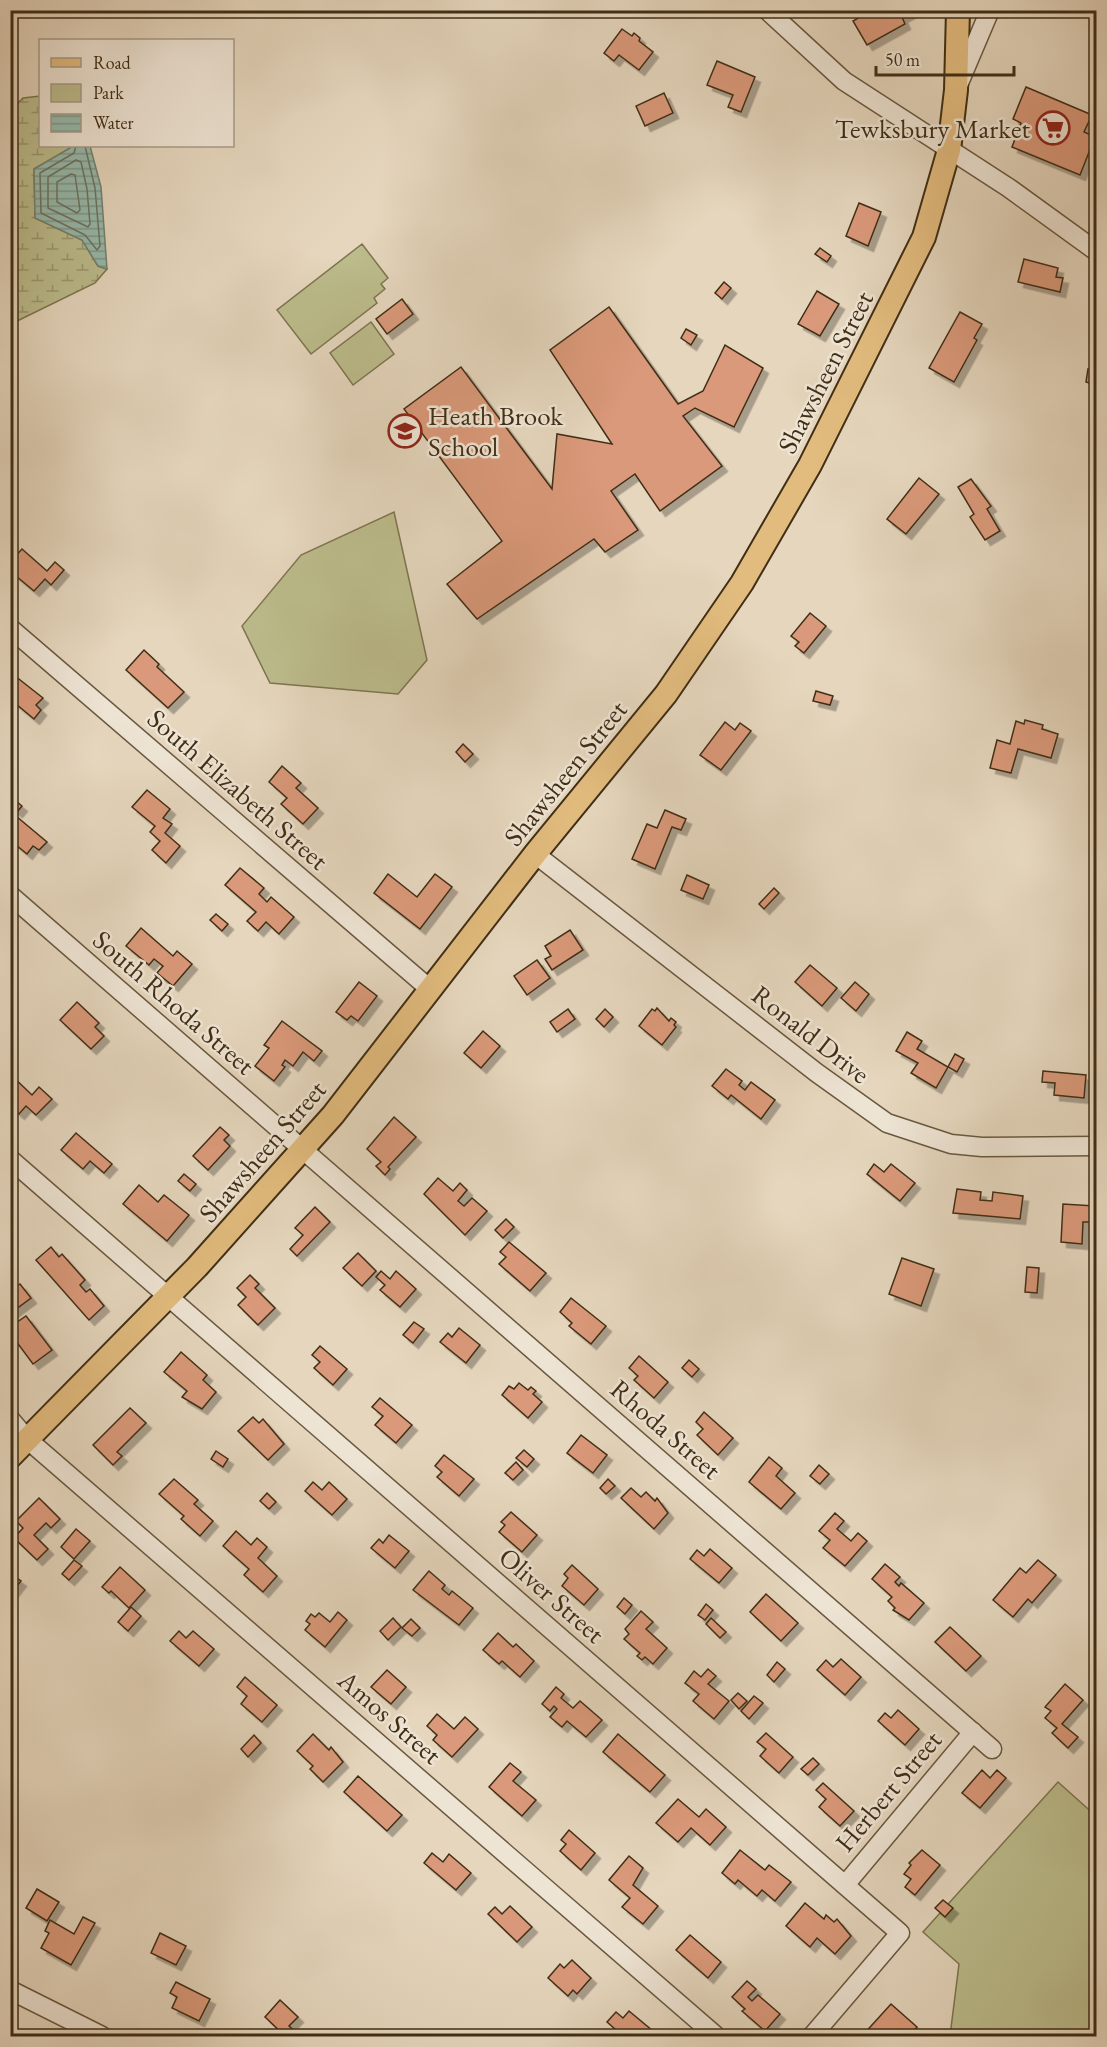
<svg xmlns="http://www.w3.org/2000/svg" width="1107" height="2047" font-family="'EB Garamond',serif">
  <defs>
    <pattern id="wetland-marsh" width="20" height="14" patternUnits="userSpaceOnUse" patternTransform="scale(1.5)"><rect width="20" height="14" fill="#bcbc8c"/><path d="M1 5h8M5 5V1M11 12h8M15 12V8" fill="none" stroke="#9a9971"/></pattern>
    <pattern id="water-rules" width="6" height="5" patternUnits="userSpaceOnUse" patternTransform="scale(1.5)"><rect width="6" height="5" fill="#97baac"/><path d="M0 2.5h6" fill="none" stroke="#7d988b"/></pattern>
    <filter id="shadow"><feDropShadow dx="5.5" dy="5.5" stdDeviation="0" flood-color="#0004"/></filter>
  </defs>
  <rect width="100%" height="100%" fill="#e5d6bd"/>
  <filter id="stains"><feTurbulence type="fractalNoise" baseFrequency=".00333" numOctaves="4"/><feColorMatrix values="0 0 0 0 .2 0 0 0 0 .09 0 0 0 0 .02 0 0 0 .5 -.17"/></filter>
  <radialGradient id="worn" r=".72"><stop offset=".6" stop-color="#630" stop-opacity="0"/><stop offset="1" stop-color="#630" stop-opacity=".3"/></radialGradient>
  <path fill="url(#wetland-marsh)" stroke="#7e7550" stroke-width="1.5" d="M40,96V146H70L71,148L34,169L35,218L82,240L98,266L107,269L95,283L11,324V110L23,98Z"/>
  <g fill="#bcbc8c" stroke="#7e7550" stroke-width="1.5">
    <path d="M362,244L388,278L381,284L385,289L374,298L377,303L311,354L277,310Z"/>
    <path d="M371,322L394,354L353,385L330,353Z"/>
    <path d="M394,512L427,660L398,694L270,683L242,626L301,555Z"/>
    <path d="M1058,1782L1096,1816V2036H950L959,1964L923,1932Z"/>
  </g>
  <path fill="url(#water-rules)" stroke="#748270" stroke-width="1.5" d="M70,146H90L101,187L107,269L98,266L82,240L35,218L34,169L70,148Z"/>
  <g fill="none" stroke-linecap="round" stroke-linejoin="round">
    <g stroke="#6c7460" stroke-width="1.5">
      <path d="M76,146L74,153L40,173L41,213L85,235L97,250L100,246L95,188L85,146"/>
      <path d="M76,160L81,162L87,189L90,224L88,227L48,208V177Z"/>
      <path d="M71,174L75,175L80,210L77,213L57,202V182Z"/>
    </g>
  </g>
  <g fill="#da997a" stroke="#402e15" stroke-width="1.5" filter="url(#shadow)">
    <path d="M872,10H913V11L902,17L905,24L867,45L853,21Z"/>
    <path d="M622,29L632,36L634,33L640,38L639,41L653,52L639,70L619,55L614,61L604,53Z"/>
    <path d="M717,61L755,77L741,112L728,107L733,95L707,85Z"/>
    <path d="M1026,87L1092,115L1084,132L1095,137L1080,175L1012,147L1021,123L1013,119Z"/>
    <path d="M664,93L673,113L645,126L636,106Z"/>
    <path d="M859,203L881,212L868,246L846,236Z"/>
    <path d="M820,248L831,256L827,262L815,254Z"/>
    <path d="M1024,259L1058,268L1056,277L1063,278L1060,292L1018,282Z"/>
    <path d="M724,282L731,288L722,299L715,293Z"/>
    <path d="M817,291L839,304L820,336L798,324Z"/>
    <path d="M402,299L413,314L387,334L376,319Z"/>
    <path d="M609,307L678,404L703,391L725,345L763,368L734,427L695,408L683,416L722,466L660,511L635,474L611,491L638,530L605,552L594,539L477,619L447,584L502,541L404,409L461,367L552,489L557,434L612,444L550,350Z"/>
    <path d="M960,312L982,324L974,338L977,340L954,382L929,368Z"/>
    <path d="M686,329L697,335L691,345L681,338Z"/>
    <path d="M1088,369L1096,371V385L1086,382Z"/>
    <path d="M919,478L939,494L906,534L887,519Z"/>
    <path d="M971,479L991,506L987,509L1000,531L985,540L970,517L974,514L958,487Z"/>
    <path d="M22,549L47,571L55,562L64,570L51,585L45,579L34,591L10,571V562Z"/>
    <path d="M810,613L826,626L804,653L795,646L799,642L791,636Z"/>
    <path d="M144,650L159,664L157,667L184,692L168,708L126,670Z"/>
    <path d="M10,672L43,698L36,705L41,710L34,719L10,699Z"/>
    <path d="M816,691L833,696L830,705L813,701Z"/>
    <path d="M1025,720L1043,725L1042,729L1058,734L1051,758L1018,749L1011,773L990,768L997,740L1010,744L1016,721L1024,724Z"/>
    <path d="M725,722L735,730L740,723L751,731L721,770L700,755Z"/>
    <path d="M463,744L473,754L465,762L456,752Z"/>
    <path d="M282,766L301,783L296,788L318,808L303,824L281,804L287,798L269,782Z"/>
    <path d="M147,790L170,809L163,818L172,824L165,833L180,846L166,863L152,850L160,841L150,832L155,826L132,807Z"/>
    <path d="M11,797L22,806L17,812L10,807Z"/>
    <path d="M665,810L686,819L681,830L672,827L655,869L632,859L647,824L657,828Z"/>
    <path d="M10,811L47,842L39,850L33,846L27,854L10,840Z"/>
    <path d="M240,868L264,888L259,894L267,902L271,897L294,917L279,934L266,922L258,931L247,921L256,912L225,885Z"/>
    <path d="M388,874L417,897L435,874L452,887L420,929L374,893Z"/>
    <path d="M687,875L709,885L703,899L681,890Z"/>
    <path d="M774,888L779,893L764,909L759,904Z"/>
    <path d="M216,914L228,924L222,931L210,920Z"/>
    <path d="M141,928L173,956L177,951L192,964L173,986L157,973L163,966L154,959L149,965L126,946Z"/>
    <path d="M570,930L583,950L552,970L545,959L551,956L545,946Z"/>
    <path d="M537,960L550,978L527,995L514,976Z"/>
    <path d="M810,965L837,988L822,1006L795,982Z"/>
    <path d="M359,982L377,996L358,1021L351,1016L347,1020L336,1012Z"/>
    <path d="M855,982L869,994L856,1011L841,998Z"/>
    <path d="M77,1002L99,1023L95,1027L104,1036L91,1049L60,1020Z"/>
    <path d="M657,1008L669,1021L671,1018L676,1022L674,1025L676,1027L662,1045L639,1026L652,1009L655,1011Z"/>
    <path d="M568,1009L575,1019L557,1032L550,1022Z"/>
    <path d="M605,1009L613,1017L604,1027L596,1019Z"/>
    <path d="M282,1021L322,1051L314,1061L303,1052L293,1066L285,1060L282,1065L285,1067L274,1081L255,1066L269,1048L264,1045Z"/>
    <path d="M483,1031L500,1046L481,1068L464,1053Z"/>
    <path d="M907,1032L922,1041L917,1049L948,1067L936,1088L911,1073L918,1063L896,1051Z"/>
    <path d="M955,1054L964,1059L957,1072L948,1067Z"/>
    <path d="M726,1069L742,1081L739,1085L745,1090L751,1082L775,1100L761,1119L731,1095L728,1099L712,1086Z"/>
    <path d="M1043,1071L1086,1075L1084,1098L1054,1095L1055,1083L1042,1082Z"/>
    <path d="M12,1076L32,1095L39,1087L52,1099L36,1115L26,1106L19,1114L10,1106Z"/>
    <path d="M394,1117L416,1137L388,1167L390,1169L385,1175L376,1166L381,1162L367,1149Z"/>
    <path d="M220,1127L229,1135L224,1140L230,1146L208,1170L193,1156Z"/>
    <path d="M76,1133L112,1164L104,1173L90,1161L83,1169L61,1150Z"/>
    <path d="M874,1164L884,1172L891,1164L915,1183L900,1201L867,1174Z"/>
    <path d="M184,1174L196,1184L190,1191L178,1181Z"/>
    <path d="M438,1178L453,1191L460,1183L467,1190L458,1201L464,1206L472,1198L487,1211L465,1235L424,1194Z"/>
    <path d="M139,1185L158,1202L164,1195L189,1215L167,1241L123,1204Z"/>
    <path d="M957,1189L981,1192L980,1200L992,1201L993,1192L1023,1196L1020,1219L953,1213Z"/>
    <path d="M1095,1197L1096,1222H1083L1082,1244L1061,1242L1063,1204L1095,1206Z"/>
    <path d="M315,1207L330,1222L297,1256L290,1249L303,1235L295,1228Z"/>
    <path d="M506,1219L514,1227L503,1238L495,1230Z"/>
    <path d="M509,1242L546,1273L530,1291L499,1264L506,1257L500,1252Z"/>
    <path d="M51,1247L59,1257L62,1254L85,1280L80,1285L86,1292L90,1289L104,1306L89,1320L36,1260Z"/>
    <path d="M358,1253L376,1271L362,1286L343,1268Z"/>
    <path d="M902,1258L934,1269L921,1306L889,1294Z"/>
    <path d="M1027,1267L1039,1268L1037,1293L1025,1292Z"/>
    <path d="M381,1271L390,1279L396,1271L416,1289L400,1307L380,1290L385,1285L376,1277Z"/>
    <path d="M250,1275L259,1284L255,1288L275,1308L258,1325L238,1305L246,1297L237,1288Z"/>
    <path d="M20,1284L31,1298L12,1312L10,1291Z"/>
    <path d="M571,1298L606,1326L591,1344L569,1326L572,1323L560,1312Z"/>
    <path d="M26,1316L52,1350L33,1364L10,1333V1327Z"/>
    <path d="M414,1322L424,1329L413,1343L403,1335Z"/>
    <path d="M459,1328L480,1345L466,1363L440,1342L448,1333L452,1337Z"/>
    <path d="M320,1346L347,1369L333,1385L314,1368L320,1362L312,1355Z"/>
    <path d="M181,1352L207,1375L203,1380L216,1392L202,1409L182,1397L187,1391L164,1372Z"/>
    <path d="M639,1356L668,1382L654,1398L634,1380L638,1376L629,1368Z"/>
    <path d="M689,1360L699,1369L692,1377L682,1368Z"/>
    <path d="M519,1383L528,1390L531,1387L536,1391L533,1394L542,1402L528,1418L502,1395L509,1386L514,1389Z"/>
    <path d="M380,1398L412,1425L396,1443L375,1425L383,1416L372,1407Z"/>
    <path d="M130,1408L146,1423L117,1452L122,1456L113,1465L93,1445Z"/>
    <path d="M704,1412L733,1438L718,1455L697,1435L703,1429L696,1422Z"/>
    <path d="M253,1417L259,1423L263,1419L284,1444L268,1460L238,1431Z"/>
    <path d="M581,1435L607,1455L593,1473L567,1453Z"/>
    <path d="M524,1450L534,1459L527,1467L516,1458Z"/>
    <path d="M216,1451L228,1459L223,1467L211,1459Z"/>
    <path d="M444,1455L474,1479L459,1496L437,1477L442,1472L435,1466Z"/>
    <path d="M769,1457L782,1468L776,1476L795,1493L781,1509L749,1482Z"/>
    <path d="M516,1462L523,1470L513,1480L505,1473Z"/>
    <path d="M819,1465L829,1474L820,1484L810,1476Z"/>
    <path d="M174,1479L198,1500L194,1504L213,1521L200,1536L181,1519L184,1516L159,1494Z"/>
    <path d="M608,1479L615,1486L606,1494L600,1488Z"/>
    <path d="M313,1482L322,1490L329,1482L347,1499L332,1515L305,1491Z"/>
    <path d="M631,1488L641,1497L646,1492L655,1501L657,1498L668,1513L654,1529L621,1498Z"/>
    <path d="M267,1493L276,1502L269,1509L260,1501Z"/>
    <path d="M39,1498L60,1519L51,1528L46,1523L34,1535L48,1549L37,1560L14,1538L23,1528L16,1521Z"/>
    <path d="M511,1512L537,1535L522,1552L499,1532L505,1525L501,1522Z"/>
    <path d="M835,1513L844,1521L837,1529L851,1541L858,1533L867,1541L845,1566L823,1548L830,1540L819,1531Z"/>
    <path d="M76,1529L90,1541L74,1559L61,1547Z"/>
    <path d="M236,1531L251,1545L257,1538L267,1547L258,1558L277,1576L263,1592L244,1575L249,1569L223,1546Z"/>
    <path d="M389,1535L409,1551L395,1568L371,1548L379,1539L383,1543Z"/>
    <path d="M710,1549L732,1568L719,1583L690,1559L697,1550L704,1556Z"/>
    <path d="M74,1560L82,1566L69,1580L62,1574Z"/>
    <path d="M1038,1560L1056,1575L1032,1603L1028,1599L1013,1617L993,1600L1020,1568L1026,1573Z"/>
    <path d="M885,1564L900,1577L895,1582L899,1586L901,1583L924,1603L909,1620L893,1610L895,1608L888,1601L892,1597L872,1579Z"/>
    <path d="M572,1565L598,1589L584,1605L562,1586L568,1578L564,1574Z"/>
    <path d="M120,1567L145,1590L129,1608L111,1591L109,1593L102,1587Z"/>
    <path d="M429,1571L445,1585L442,1589L449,1595L452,1591L473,1608L459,1625L413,1590Z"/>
    <path d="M10,1573L21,1581L10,1595Z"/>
    <path d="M766,1594L798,1623L781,1641L750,1612Z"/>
    <path d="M624,1598L632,1605L625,1614L617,1607Z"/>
    <path d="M706,1604L713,1610L705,1620L698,1615Z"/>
    <path d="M131,1607L141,1616L128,1631L118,1622Z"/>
    <path d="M641,1611L653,1622L646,1629L667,1648L653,1664L645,1657L642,1660L637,1656L640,1653L624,1639L629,1634L625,1629Z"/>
    <path d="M338,1612L347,1620L325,1647L305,1630L310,1624L306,1621L311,1614L315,1617L319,1613L330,1622Z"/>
    <path d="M393,1618L401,1627L388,1640L380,1631Z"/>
    <path d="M711,1618L726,1632L720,1638L706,1624Z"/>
    <path d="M411,1619L420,1628L412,1636L402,1628Z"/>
    <path d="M950,1627L981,1656L966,1671L935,1642Z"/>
    <path d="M179,1631L186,1638L193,1631L214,1649L199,1666L170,1641Z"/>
    <path d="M498,1633L513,1647L516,1644L534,1661L520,1677L502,1661L499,1664L483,1650Z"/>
    <path d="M841,1659L861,1677L845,1695L817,1670L826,1660L833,1667Z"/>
    <path d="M777,1662L785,1669L774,1682L767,1675Z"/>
    <path d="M708,1669L716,1676L708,1684L729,1701L714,1719L693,1701L699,1694L685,1683L694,1671L701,1677Z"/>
    <path d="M387,1670L406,1687L391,1704L371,1687Z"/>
    <path d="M245,1677L277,1705L262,1722L241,1704L247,1696L237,1687Z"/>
    <path d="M1065,1684L1083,1700L1062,1724L1078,1737L1068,1748L1052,1733L1057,1728L1045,1718L1051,1711L1045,1707Z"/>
    <path d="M556,1687L564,1694L561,1698L573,1708L580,1701L602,1720L586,1737L567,1721L562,1727L550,1717L557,1709L554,1706L550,1711L542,1704Z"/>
    <path d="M738,1693L747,1701L739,1709L731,1700Z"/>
    <path d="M754,1696L763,1703L749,1719L741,1711Z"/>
    <path d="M898,1710L919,1729L905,1745L878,1721L885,1713L891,1718Z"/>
    <path d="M437,1714L454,1729L465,1717L478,1729L452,1757L433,1740L437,1735L427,1726Z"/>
    <path d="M766,1733L793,1757L779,1773L760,1756L766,1749L757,1742Z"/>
    <path d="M313,1734L329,1750L331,1747L343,1762L323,1782L310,1769L313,1766L297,1751Z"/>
    <path d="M618,1734L665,1775L650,1792L603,1752Z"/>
    <path d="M254,1735L261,1743L248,1757L241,1749Z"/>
    <path d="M813,1758L819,1764L808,1775L801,1769Z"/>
    <path d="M510,1763L521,1772L513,1781L536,1800L522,1816L489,1787Z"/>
    <path d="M982,1770L990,1778L997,1770L1006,1778L980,1808L962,1793Z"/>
    <path d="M358,1776L402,1815L387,1831L344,1792Z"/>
    <path d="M823,1783L854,1811L840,1826L819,1807L826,1799L816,1790Z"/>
    <path d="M678,1799L699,1817L706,1809L726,1827L710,1845L691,1828L678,1842L656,1823Z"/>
    <path d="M569,1830L595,1853L581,1870L560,1851L566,1844L561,1840Z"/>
    <path d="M740,1850L765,1870L769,1865L791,1882L775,1901L762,1890L757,1896L738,1880L735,1884L722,1873Z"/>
    <path d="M922,1850L940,1865L915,1895L905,1887L911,1879L904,1874L911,1865L909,1863Z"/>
    <path d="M432,1853L443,1862L449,1854L471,1873L456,1890L424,1863Z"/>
    <path d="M629,1856L643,1868L633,1885L658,1906L643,1924L622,1907L630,1898L609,1880Z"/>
    <path d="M37,1889L59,1902L47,1921L26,1908Z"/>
    <path d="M943,1900L953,1908L945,1917L935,1908Z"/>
    <path d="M805,1903L824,1919L826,1915L834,1922L837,1919L851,1936L835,1954L817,1938L810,1947L786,1926Z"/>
    <path d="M510,1906L532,1927L517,1942L488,1914L495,1907L502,1914Z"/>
    <path d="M83,1917L95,1923L71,1965L41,1948L49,1933L45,1931L50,1920L74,1934Z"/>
    <path d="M160,1933L186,1946L176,1965L151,1953Z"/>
    <path d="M690,1935L721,1962L708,1978L676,1950Z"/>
    <path d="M572,1960L591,1978L577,1994L573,1990L568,1996L548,1978L560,1964L564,1968Z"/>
    <path d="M747,1981L756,1989L748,1997L752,2001L758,1995L780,2014L765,2031L742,2011L745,2009L732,1997Z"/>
    <path d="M176,1982L210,1999L199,2021L172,2008L177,1997L170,1993Z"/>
    <path d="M280,2000L298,2017L289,2026L300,2036H285L265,2017Z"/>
    <path d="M891,2004L917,2027L909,2036H904L898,2031L893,2036H862Z"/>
    <path d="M629,2011L659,2036H623L607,2022L616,2012L623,2018Z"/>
  </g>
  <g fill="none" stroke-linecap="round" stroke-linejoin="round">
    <g stroke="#69583f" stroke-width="21">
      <g id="minor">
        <path d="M767,10L844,81L1009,188L1096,251"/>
        <path d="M959,83L990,10"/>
        <path d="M10,628L431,990"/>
        <path d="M535,854L817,1073L887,1123L951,1144L982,1147L1096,1146"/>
        <path d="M10,895L992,1749"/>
        <path d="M10,1159L900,1933L812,2036"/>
        <path d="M10,1419L27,1439L716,2036"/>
        <path d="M845,1885L973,1732"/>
        <path d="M10,1990L102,2036"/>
      </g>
    </g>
    <g stroke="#402e15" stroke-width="26">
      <path id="major" d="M10,1457L197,1267L333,1115L535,854L666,694L742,583L810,465L924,237L949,150L956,90L958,10"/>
    </g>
    <use href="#minor" stroke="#eee4d4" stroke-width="18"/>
    <use href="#major" stroke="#e2bb7e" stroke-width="22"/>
  </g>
  <defs>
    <g id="supermarket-ring" transform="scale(1.725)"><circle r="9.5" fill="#eee4d4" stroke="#8f2418" stroke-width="1.5"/><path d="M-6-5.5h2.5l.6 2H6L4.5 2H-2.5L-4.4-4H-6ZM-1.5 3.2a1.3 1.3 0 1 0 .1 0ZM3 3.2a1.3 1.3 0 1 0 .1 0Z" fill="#8f2418"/></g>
    <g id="school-ring" transform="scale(1.725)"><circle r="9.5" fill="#eee4d4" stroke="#8f2418" stroke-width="1.5"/><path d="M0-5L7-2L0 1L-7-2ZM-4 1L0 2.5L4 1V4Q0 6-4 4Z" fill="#8f2418"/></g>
  </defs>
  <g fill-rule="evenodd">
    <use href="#supermarket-ring" x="1053" y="128"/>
    <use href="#school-ring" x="405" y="431"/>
  </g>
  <g text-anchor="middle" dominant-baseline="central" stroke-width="5" stroke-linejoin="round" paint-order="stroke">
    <g font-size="27" fill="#402e15" stroke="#eee4d4" text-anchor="end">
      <text x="1030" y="128">Tewksbury Market</text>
      <text x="428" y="415" text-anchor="start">Heath Brook<tspan x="428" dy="31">School</tspan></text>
    </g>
    <g font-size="27" fill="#402e15" stroke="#eee4d4">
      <text transform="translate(825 372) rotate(-63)">Shawsheen Street</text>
      <text transform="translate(565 773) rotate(-51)">Shawsheen Street</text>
      <text transform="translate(238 789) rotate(41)">South Elizabeth Street</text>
      <text transform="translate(174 1002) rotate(41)">South Rhoda Street</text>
      <text transform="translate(811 1034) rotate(38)">Ronald Drive</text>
      <text transform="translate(262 1151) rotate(-49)">Shawsheen Street</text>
      <text transform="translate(666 1429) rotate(41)">Rhoda Street</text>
      <text transform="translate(552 1595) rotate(41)">Oliver Street</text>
      <text transform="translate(390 1717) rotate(41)">Amos Street</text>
      <text transform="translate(888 1791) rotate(-50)">Herbert Street</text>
    </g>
  </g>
  <rect width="1107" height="2047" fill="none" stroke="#e5d6bd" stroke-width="36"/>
  <rect x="12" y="12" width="1083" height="2023" fill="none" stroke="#402e15" stroke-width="3"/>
  <rect x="18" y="18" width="1071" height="2011" fill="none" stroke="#402e15" stroke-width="1.5"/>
  <rect x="39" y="39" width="195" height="108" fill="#eee4d4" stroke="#a89b88" stroke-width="1.5"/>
  <rect x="51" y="58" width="30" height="9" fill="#e2bb7e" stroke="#a89b88" stroke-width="1.5"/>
  <text x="93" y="69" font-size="18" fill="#402e15">Road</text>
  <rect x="51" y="84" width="30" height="18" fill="#bcbc8c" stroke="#a89b88" stroke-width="1.5"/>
  <text x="93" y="99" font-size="18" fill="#402e15">Park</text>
  <rect x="51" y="114" width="30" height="18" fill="url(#water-rules)" stroke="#a89b88" stroke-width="1.5"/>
  <text x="93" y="129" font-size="18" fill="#402e15">Water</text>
  <path d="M876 66v9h138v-9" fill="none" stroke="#402e15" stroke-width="3"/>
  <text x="885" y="66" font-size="18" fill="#402e15" stroke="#eee4d4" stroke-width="4.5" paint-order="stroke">50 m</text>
  <rect width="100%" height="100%" filter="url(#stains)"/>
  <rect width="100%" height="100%" fill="url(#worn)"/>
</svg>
